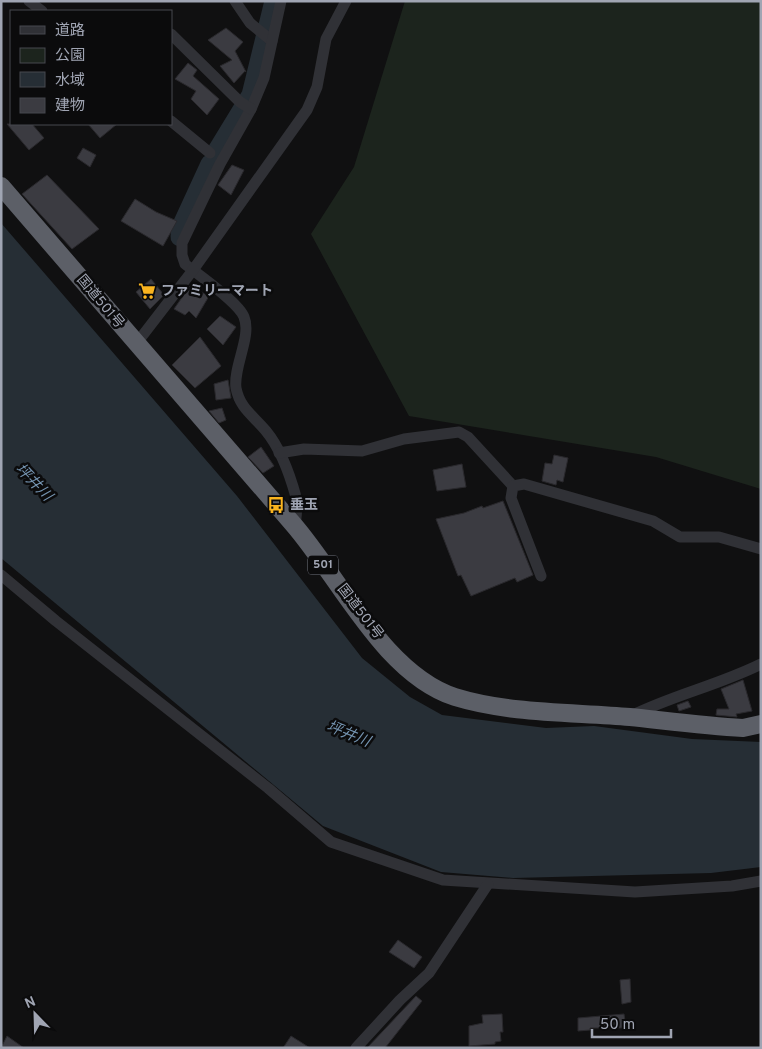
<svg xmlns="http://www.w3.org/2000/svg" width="762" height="1049" font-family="Overpass,'Noto Sans JP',sans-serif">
  <rect width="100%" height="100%" fill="#101011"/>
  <path fill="#1c241d" d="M405,1H761V489L656,457L409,416L311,234L354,167Z"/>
  <path fill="#262e35" d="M1,223L237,496L362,658L410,697L442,715L546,728L594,726L692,739L761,742V867L711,873L513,878L441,872L323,826L1,558Z"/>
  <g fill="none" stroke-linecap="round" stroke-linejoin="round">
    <g stroke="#262e35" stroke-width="19">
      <path d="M215,154L251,95L274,1"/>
      <path d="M180,237L181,227L210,164"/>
    </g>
  </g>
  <g fill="#3b3b41" stroke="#2a292d">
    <path d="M226,28L243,42L235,51L246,72L245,71L234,83L220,66L232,60L208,40Z"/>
    <path d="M188,63L197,70L193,76L219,99L207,115L191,99L196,91L175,79Z"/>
    <path d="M7,124H32L44,138L29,150Z"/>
    <path d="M88,124H117L100,138Z"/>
    <path d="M83,148L96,155L90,167L77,158Z"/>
    <path d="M232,165L244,170L231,195L218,185Z"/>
    <path d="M47,175L99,229L72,249L22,194Z"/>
    <path d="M135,199L156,212L177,221L163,246L121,221Z"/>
    <path d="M151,279L164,295L150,309L136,292Z"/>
    <path d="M190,286L209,296L196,318L189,311L185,315L174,309Z"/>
    <path d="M220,316L236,327L223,345L207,329Z"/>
    <path d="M200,337L221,366L195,388L172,365Z"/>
    <path d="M228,380L231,398L216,400L214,384Z"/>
    <path d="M222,408L226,420L219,423L209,411Z"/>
    <path d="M261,447L274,466L263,473L248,457Z"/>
    <path d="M554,455L568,458L563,482L557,480L556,485L542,481L545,463L552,464Z"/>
    <path d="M462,464L466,487L437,491L433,470Z"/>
    <path d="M503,501L533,575L517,582L515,578L471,596L461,575L458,576L436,519L464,513L482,506L483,508Z"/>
    <path d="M743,680L752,711L736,714L737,717L716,715L717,709H729L721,689Z"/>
    <path d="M688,701L691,707L679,711L677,705Z"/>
    <path d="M398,940L422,957L414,968L389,952Z"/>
    <path d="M630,979L631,1002L622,1004L620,980Z"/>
    <path d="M416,996L422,1001L385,1048H367Z"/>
    <path d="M502,1014L503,1032H500L501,1041L495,1042V1044L469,1046V1026L483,1023L482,1015Z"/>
    <path d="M624,1014L626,1028H590V1030L578,1031V1018Z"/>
    <path d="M7,1036L24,1048H1Z"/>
    <path d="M291,1036L310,1048H283Z"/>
  </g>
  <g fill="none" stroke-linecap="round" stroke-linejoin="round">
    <g stroke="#303136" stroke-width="11">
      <path d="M29,1L42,11"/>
      <path d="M235,1L250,23L272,41"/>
      <path d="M281,1L264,78L251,109L220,164L182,243V255L185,264C199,275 239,303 244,317C252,336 233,367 236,388C240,409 254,416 266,431C280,448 290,475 296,497C298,506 296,518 295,527"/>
      <path d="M171,34L240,102L251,109"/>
      <path d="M171,121L210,153"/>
      <path d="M136,344L193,270L307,110L317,87L326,39L346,1"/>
      <path d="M279,453L304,449L362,451L404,439L459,432L468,437L513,486"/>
      <path d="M1,575L56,621L268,788L331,842L443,880L635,892L732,886L761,881"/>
      <path d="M541,576L511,498L513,486L524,484L653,521L680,537H719L761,549"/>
      <path d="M631,716C673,695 719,685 761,664"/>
      <path d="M356,1048L400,1000L429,973L488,884"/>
    </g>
    <path stroke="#5c5f67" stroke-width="18" d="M1,186C98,299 195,412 293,524C340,578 384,674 455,697C510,714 574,712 630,717C668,721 705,726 743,728L761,724"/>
  </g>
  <defs>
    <g id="supermarket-bare" transform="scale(1.35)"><path d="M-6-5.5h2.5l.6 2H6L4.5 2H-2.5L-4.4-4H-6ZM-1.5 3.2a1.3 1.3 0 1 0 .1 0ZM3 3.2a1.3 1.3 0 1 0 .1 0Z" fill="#fab41f" stroke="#0b0b0c" stroke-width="2.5" paint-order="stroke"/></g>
    <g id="bus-bare" transform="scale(1.35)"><path d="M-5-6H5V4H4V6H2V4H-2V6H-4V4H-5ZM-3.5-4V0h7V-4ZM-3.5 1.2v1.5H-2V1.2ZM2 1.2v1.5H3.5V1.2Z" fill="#fab41f" stroke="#0b0b0c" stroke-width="2.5" paint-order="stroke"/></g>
  </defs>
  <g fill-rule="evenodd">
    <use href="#supermarket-bare" x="147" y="291"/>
    <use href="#bus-bare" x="276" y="505"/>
  </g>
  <g text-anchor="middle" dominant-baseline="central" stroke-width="5" stroke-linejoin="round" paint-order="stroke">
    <rect fill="#0b0b0c" stroke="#737781" stroke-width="1" x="308" y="555.5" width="30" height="19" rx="4"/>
    <g font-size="12" font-weight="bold" fill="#a0a5b3">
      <text x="323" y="565">501</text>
    </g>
    <g font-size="14" font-weight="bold" fill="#a0a5b3" stroke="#0b0b0c" text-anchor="start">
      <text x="161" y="291">ファミリーマート</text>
      <text x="290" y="505">垂玉</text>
    </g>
    <g font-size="14" fill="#a0a5b3" stroke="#0b0b0c">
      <text transform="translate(100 302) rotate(50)">国道501号</text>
      <text transform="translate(360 612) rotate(52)">国道501号</text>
    </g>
    <g font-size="15" font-style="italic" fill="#7493b0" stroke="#0b0b0c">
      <text transform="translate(33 483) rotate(46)">坪井川</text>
      <text transform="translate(348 735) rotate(22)">坪井川</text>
    </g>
  </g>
  <rect width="762" height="1049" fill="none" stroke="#a0a5b3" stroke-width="5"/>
  <rect x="10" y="10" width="162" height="115" fill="#0b0b0c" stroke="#47494f"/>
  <rect x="20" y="26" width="25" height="8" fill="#303136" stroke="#47494f"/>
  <text x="55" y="35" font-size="15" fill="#a0a5b3">道路</text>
  <rect x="20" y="48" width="25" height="15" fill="#1c241d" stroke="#47494f"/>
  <text x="55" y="60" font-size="15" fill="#a0a5b3">公園</text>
  <rect x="20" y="72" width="25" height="15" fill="#262e35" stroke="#47494f"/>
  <text x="55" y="85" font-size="15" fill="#a0a5b3">水域</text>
  <rect x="20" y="98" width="25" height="15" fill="#3b3b41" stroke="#47494f"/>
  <text x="55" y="110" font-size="15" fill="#a0a5b3">建物</text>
  <g transform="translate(35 1014) rotate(337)" stroke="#0b0b0c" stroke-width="4" paint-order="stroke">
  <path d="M0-4L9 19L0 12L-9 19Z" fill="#a0a5b3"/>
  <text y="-8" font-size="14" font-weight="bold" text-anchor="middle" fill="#a0a5b3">N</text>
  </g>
  <path d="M592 1029v8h79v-8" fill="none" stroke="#a0a5b3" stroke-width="2.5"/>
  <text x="600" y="1029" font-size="15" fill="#a0a5b3" stroke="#0b0b0c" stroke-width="4" paint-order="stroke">50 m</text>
</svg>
